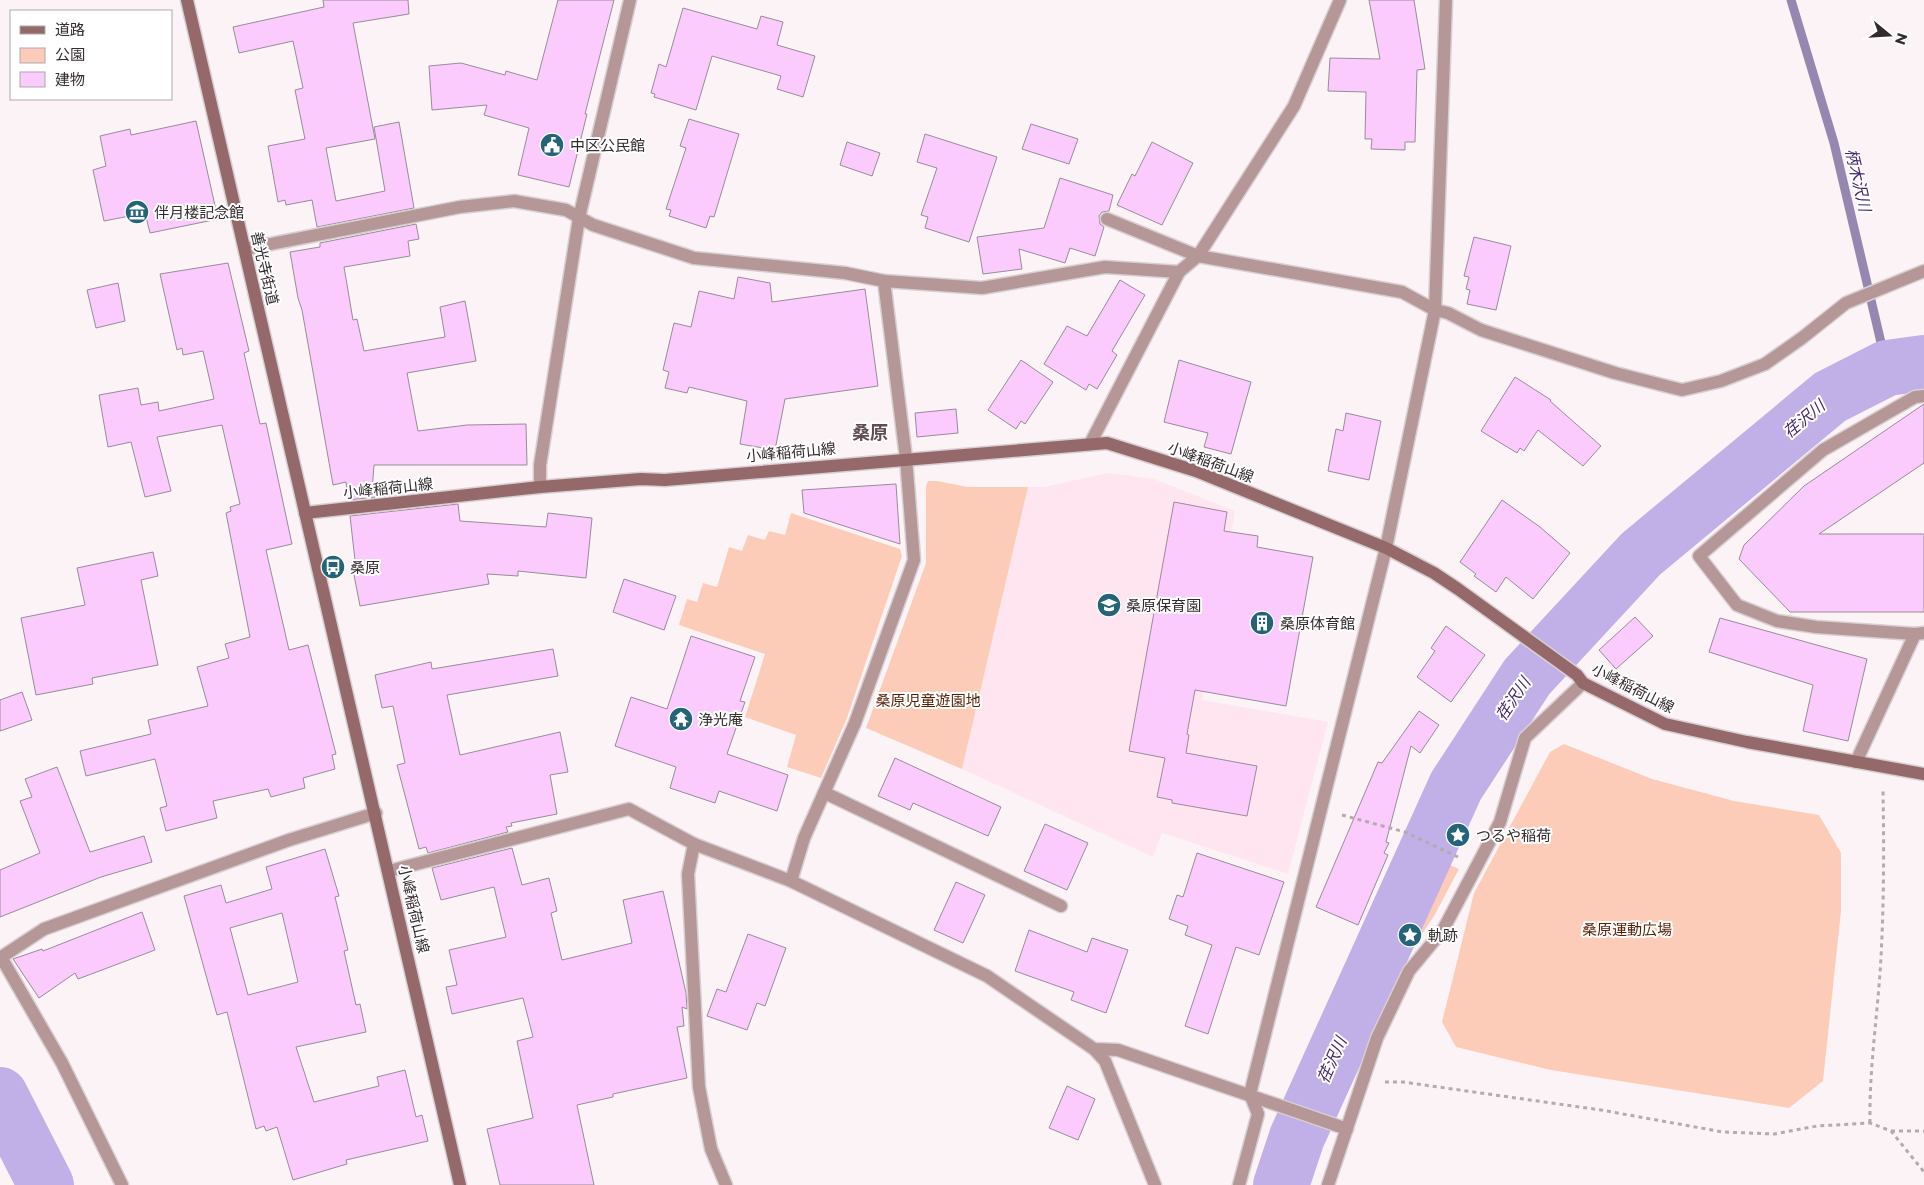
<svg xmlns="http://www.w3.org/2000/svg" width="1924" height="1185" font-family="Montserrat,'Noto Sans JP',sans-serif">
  <rect width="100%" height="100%" fill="#fcf3f6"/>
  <path fill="#fee5f0" d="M1108,473L1154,479L1235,511L1202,700L1328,722L1288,874L1162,833L1153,857L962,769L1028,487H1044Z"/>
  <g fill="#fcccb8">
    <path d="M928,481H937L968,487H1028L962,769L866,728L926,563V486Z"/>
    <path d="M791,513L900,549L902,556L847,718L821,778L787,767L796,735L745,717L765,654L679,625L687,599L697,602L703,583L717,587L729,547L742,551L748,535L765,540L769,531L785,535Z"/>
    <path d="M1564,744L1652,779L1734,801L1819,815L1841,853V911L1823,1081L1789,1108L1551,1070L1456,1047L1442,1022L1474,893L1550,752Z"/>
    <path d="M1436,859L1459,869L1434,916L1409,954L1398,949Z"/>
  </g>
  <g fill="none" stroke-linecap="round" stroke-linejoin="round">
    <path stroke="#9687b0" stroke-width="9" d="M1791,0L1834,143L1887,368"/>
    <g stroke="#c1afe8" stroke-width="56">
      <path d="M0,1095L46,1185"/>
      <path d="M1281,1185L1297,1137L1456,786L1527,677L1641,554L1830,397L1887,368L1924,363"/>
    </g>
  </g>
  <g fill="#facbfc" stroke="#998b9a" fill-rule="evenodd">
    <path d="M323,0H408L409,14L353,23L375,139L326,148L336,201L385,191L374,127L399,122L414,208L317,227L312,200L286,205L285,200L278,202L268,146L305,139L295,90L303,88L293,41L239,53L233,27L324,7Z"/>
    <path d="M558,0H614L585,114H587L569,187L518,175L529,128L484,115L487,105L432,110L429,66L461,63L505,75L506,71L537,80Z"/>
    <path d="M1369,0H1414L1425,69L1417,70L1415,142H1405V150L1371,149L1372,139H1365L1366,92L1328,91L1330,58L1380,59Z"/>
    <path d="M683,8L757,29L761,16L783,22L777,45L815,56L803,97L777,89L781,76L712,56L696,110L654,97L655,94L651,93L659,64L666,67Z"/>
    <path d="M689,119L739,134L714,217L710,216L706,228L669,216L671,210L666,209L686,148L680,146Z"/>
    <path d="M196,121L218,219L150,233L145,213L104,221L93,170L106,166L100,136L130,129L131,135Z"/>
    <path d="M1031,124L1078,139L1069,164L1022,149Z"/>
    <path d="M925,134L997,157L969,242L925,228L928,217L921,215L937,168L917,162Z"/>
    <path d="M847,142L880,153L872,176L840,165Z"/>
    <path d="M1152,142L1193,163L1162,225L1117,205L1132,174L1135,176Z"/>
    <path d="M1060,178L1113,195L1109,211L1102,212L1099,216L1100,224L1104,227L1095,256L1070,248L1065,263L1019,249L1022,269L983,274L977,237L1044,228Z"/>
    <path d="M416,224L419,239L408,241L410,256L344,267L353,320L357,319L364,351L445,337L440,307L465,301L476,361L407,373L418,431L467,425L526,424L527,465H374L372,492L394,495L348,500L346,482L333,485L302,310L298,298L290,252L320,247V243Z"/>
    <path d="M1474,237L1511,246L1496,310L1467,304L1470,290L1466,289L1469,277L1464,276Z"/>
    <path d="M228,263L249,351L244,353L260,424L266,423L292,544L266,550L289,650L308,645L336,754L332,755L335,769L303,778L305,788L271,797L268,789L213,801L217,818L166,831L160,808L167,806L155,759L86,776L80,751L151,734L148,720L208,706L197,667L229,658L225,644L250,637L226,513L231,511L230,507L240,504L222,425L157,437L171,491L145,497L131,442L108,447L99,395L138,388L141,405L158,402L159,411L214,399L203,351L183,355L182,348L177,350L160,274Z"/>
    <path d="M738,277L770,283L772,302L865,289L878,386L785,399L775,450L740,444L747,401L689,387L687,393L665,388L669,372L663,370L674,323L691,327L699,291L734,299Z"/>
    <path d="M1120,280L1145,295L1112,351L1117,355L1097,389L1089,384L1086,390L1044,364L1067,326L1087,336Z"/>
    <path d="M118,283L125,321L96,328L87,290Z"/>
    <path d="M1021,360L1053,382L1025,424L1021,421L1016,429L988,410Z"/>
    <path d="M1179,360L1251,382L1231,454L1204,447L1208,433L1164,422Z"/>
    <path d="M1515,377L1551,400L1550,401L1601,446L1583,466L1538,430L1524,451L1520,448L1517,453L1481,431Z"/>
    <path d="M1924,404V463L1819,534H1924V612H1790L1739,559L1744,545L1804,486Z"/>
    <path d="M956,409L958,433L917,437L915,413Z"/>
    <path d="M1346,413L1381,421L1369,480L1328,471L1336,429L1343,431Z"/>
    <path d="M896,484L900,544L804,513L802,490Z"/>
    <path d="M1502,500L1540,527L1570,553L1533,599L1506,577L1496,592L1474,576L1476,574L1460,562Z"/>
    <path d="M1174,502L1227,512L1224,531L1258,536L1257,547L1313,557L1286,706L1195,690L1187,734L1189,735L1186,753L1257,766L1247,816L1172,803V800L1157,797L1165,758L1129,751Z"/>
    <path d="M458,504L460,521L546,527L548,513L592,518L586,578L518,571V576L487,574L489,584L360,606L353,570L356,569L350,516Z"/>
    <path d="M153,552L158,576L141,580L158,665L92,678L93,684L36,695L21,618L85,605L77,568Z"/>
    <path d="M624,579L676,596L664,630L613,612Z"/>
    <path d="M1635,617L1653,636L1616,669L1599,650Z"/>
    <path d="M1720,618L1867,659L1848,741L1803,731L1813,685L1709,652Z"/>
    <path d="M1446,626L1485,655L1451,702L1417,677L1435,651L1431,648Z"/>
    <path d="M691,636L755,657L740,701L745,702L727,754L788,775L777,811L719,791L715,803L670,788L676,767L615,746L631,697L667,709Z"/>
    <path d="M553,649L558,676L447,695L460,755L560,732L568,772L550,775L557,814L511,823L512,826L506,827L508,832L428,853L426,847L419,849L397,765L405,763L393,706L382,708L375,675L431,662L432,669Z"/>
    <path d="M22,692L32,720L0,731V700Z"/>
    <path d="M1419,711L1439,725L1420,753L1411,746L1386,842L1389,843L1384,853L1388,855L1358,925L1316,907L1378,762L1382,763Z"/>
    <path d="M895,758L1001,807L988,836L913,803L910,810L878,796Z"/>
    <path d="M57,767L90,852L144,836L152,862L101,877L0,917V870L40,853L20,801L32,797L25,779Z"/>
    <path d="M1045,824L1088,843L1067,890L1024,871Z"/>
    <path d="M512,848L522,885L549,878L557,911L551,913L562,960L632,943L623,900L663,891L686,993L687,1009L682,1007L684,1026L677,1027L687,1078L613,1094V1097L577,1105L594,1185H500L487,1129L533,1118L517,1041L533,1037L523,998L452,1014L446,987L457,985L449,950L506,937L494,887L441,900L432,868Z"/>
    <path d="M325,849L339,896L335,897L348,950L344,951L356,1005L360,1004L366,1032L296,1047L314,1102L379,1086L377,1077L405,1070L416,1117L422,1115L428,1141L346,1160L347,1164L293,1180L277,1127L266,1131L264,1126L256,1129L227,1012L217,1015L184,896L221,885L226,903L272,889L266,867ZM282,913L298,982L248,995L230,928Z"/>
    <path d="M1197,853L1284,882L1259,955L1236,947L1208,1034L1185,1026L1212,945L1185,935L1188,926L1169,919L1177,895L1183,897Z"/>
    <path d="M956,882L985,895L963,943L934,930Z"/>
    <path d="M142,912L155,950L78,979L75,973L39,998L13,959L42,949L43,951Z"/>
    <path d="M1029,930L1087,952L1092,938L1128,950L1106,1013L1071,1000L1074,992L1015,971Z"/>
    <path d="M748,934L786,948L765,1006L757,1003L747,1030L707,1016L717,989L726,992Z"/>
    <path d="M1067,1086L1095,1099L1078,1140L1049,1128Z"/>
  </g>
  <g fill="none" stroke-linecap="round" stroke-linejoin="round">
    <g stroke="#d8cfd2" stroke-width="15">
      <g id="lane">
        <path d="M1107,219L1198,256L1402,292L1435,310"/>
        <path d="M245,249L460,207L514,201L566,210L593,225L694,258L845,273L884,281L982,288L1105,267L1179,272"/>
        <path d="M1090,444L1179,272L1198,256L1294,106L1340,0"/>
        <path d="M1915,634L1816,627L1777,621L1737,605L1699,556L1823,450L1915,397L1924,396"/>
        <path d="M791,881L804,838L855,723L914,560L906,458"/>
        <path d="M1094,1049L1105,1061L1155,1185"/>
      </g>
    </g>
    <g stroke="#d8cfd2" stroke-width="15">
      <g id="street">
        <path d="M884,281L906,458"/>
        <path d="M1435,310L1448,313L1481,330L1615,373L1682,390L1721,381L1765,364L1802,338L1846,303L1924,271"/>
        <path d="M540,487V465L579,218L630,0"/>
        <path d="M1856,762L1915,634L1924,633"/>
        <path d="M825,793L1061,906"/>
        <path d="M694,844L791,881L987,976L1094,1049L1118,1050L1347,1129"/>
        <path d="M389,871L629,809L694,844L688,874L699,1087L711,1149L726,1185"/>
        <path d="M1,957L62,1063L122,1185"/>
        <path d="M0,958L44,929L289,840L376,813"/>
        <path d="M1239,1185L1258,1114L1250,1094L1386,548L1435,310L1446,0"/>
        <path d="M1328,1185L1377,1038L1409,971L1443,930L1500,822L1525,738L1583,683"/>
      </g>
    </g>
    <g stroke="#d8cfd2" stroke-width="15">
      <g id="secondary">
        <path d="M187,0L460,1185"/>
        <path d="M305,513L540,487L641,479L665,480L1107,443L1196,471L1386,548L1434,573L1458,589L1577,675L1583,683L1665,724L1747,742L1924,774"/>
      </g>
    </g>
    <g stroke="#b3abae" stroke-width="3" stroke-dasharray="4 4" stroke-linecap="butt">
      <path d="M1342,815L1405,832L1458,857"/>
      <path d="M1385,1082H1403L1601,1110L1723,1132L1774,1134L1817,1126L1870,1123L1891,1131L1924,1172"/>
      <path d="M1870,1123C1869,1068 1878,1013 1881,957C1884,901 1884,845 1883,790"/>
      <path d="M1891,1131H1924"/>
    </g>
    <use href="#lane" stroke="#b69797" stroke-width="12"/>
    <use href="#street" stroke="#b69797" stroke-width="12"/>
    <use href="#secondary" stroke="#95696a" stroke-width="12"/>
  </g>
  <defs>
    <g id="civic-disc" transform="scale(1.25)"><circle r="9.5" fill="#236478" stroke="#fff"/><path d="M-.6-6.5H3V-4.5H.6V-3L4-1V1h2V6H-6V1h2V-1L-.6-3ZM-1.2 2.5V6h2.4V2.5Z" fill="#fff"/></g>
    <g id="museum-disc" transform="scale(1.25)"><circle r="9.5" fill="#236478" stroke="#fff"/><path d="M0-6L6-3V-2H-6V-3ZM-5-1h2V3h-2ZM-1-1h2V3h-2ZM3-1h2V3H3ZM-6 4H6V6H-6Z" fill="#fff"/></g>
    <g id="bus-disc" transform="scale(1.25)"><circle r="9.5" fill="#236478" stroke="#fff"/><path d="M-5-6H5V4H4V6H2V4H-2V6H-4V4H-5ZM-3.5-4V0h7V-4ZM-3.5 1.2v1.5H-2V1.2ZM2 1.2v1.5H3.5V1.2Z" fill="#fff"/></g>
    <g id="school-disc" transform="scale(1.25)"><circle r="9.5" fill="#236478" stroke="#fff"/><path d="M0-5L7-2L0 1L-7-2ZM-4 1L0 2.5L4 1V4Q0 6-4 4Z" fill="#fff"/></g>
    <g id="building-disc" transform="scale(1.25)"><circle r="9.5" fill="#236478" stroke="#fff"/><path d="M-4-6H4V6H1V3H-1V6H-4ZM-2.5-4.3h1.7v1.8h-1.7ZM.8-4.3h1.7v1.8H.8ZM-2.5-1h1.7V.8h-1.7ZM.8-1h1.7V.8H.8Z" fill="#fff"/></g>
    <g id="temple-disc" transform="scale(1.25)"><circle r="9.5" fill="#236478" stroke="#fff"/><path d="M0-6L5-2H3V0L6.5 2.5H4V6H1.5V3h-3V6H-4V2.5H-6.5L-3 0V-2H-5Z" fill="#fff"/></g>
    <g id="sight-disc" transform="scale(1.25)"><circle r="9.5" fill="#236478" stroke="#fff"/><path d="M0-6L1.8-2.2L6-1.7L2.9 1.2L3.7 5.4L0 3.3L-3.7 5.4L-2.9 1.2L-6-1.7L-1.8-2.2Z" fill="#fff"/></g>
  </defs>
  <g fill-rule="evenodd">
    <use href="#civic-disc" x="552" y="145"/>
    <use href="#museum-disc" x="137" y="212"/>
    <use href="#bus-disc" x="333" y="567"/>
    <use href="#school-disc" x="1109" y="605"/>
    <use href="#building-disc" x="1262" y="623"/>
    <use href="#temple-disc" x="681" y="719"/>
    <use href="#sight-disc" x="1458" y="835"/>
    <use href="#sight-disc" x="1410" y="935"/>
  </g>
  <g text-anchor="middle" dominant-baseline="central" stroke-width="4" stroke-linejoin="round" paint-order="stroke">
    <g font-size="15" fill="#332b2e" stroke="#fff" text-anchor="start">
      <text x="570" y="145">中区公民館</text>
      <text x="154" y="212">伴月楼記念館</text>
      <text x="350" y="567">桑原</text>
      <text x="1126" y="605">桑原保育園</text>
      <text x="1280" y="623">桑原体育館</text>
      <text x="698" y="719">浄光庵</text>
      <text x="1476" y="835">つるや稲荷</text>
      <text x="1428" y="935">軌跡</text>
    </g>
    <g font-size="15" fill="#332b2e" stroke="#fff">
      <text transform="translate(265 268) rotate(77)">善光寺街道</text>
      <text transform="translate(791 452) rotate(-5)">小峰稲荷山線</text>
      <text transform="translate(1211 462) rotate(20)">小峰稲荷山線</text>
      <text transform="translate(388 488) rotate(-6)">小峰稲荷山線</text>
      <text transform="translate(1633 688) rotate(27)">小峰稲荷山線</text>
      <text transform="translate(414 909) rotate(77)">小峰稲荷山線</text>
    </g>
    <g font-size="15" fill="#561f04" stroke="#fff">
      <text x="928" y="700">桑原児童遊園地</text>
      <text x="1627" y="929">桑原運動広場</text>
    </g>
    <g font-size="16" font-style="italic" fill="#422669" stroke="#fff">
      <text transform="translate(1858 180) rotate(77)">柄木沢川</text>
      <text transform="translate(1804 419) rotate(-40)">荏沢川</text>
      <text transform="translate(1513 699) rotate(-56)">荏沢川</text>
      <text transform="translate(1332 1060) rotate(-66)">荏沢川</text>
    </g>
    <g font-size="18" font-weight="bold" fill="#5f4c54" stroke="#fff">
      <text x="870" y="433">桑原</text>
    </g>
  </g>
  <rect x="10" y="10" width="162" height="90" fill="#ffffff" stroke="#adaaab"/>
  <rect x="20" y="26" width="25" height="8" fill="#95696a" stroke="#adaaab"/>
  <text x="55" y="35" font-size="15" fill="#332b2e">道路</text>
  <rect x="20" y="48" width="25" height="15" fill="#fcccb8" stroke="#adaaab"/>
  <text x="55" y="60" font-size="15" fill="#332b2e">公園</text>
  <rect x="20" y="72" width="25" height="15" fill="#facbfc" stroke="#adaaab"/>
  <text x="55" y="85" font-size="15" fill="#332b2e">建物</text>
  <g transform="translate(1889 35) rotate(108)" stroke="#ffffff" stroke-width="4" paint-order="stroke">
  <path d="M0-4L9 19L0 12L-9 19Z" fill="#332b2e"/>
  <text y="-8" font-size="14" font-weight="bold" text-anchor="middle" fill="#332b2e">N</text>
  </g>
</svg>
